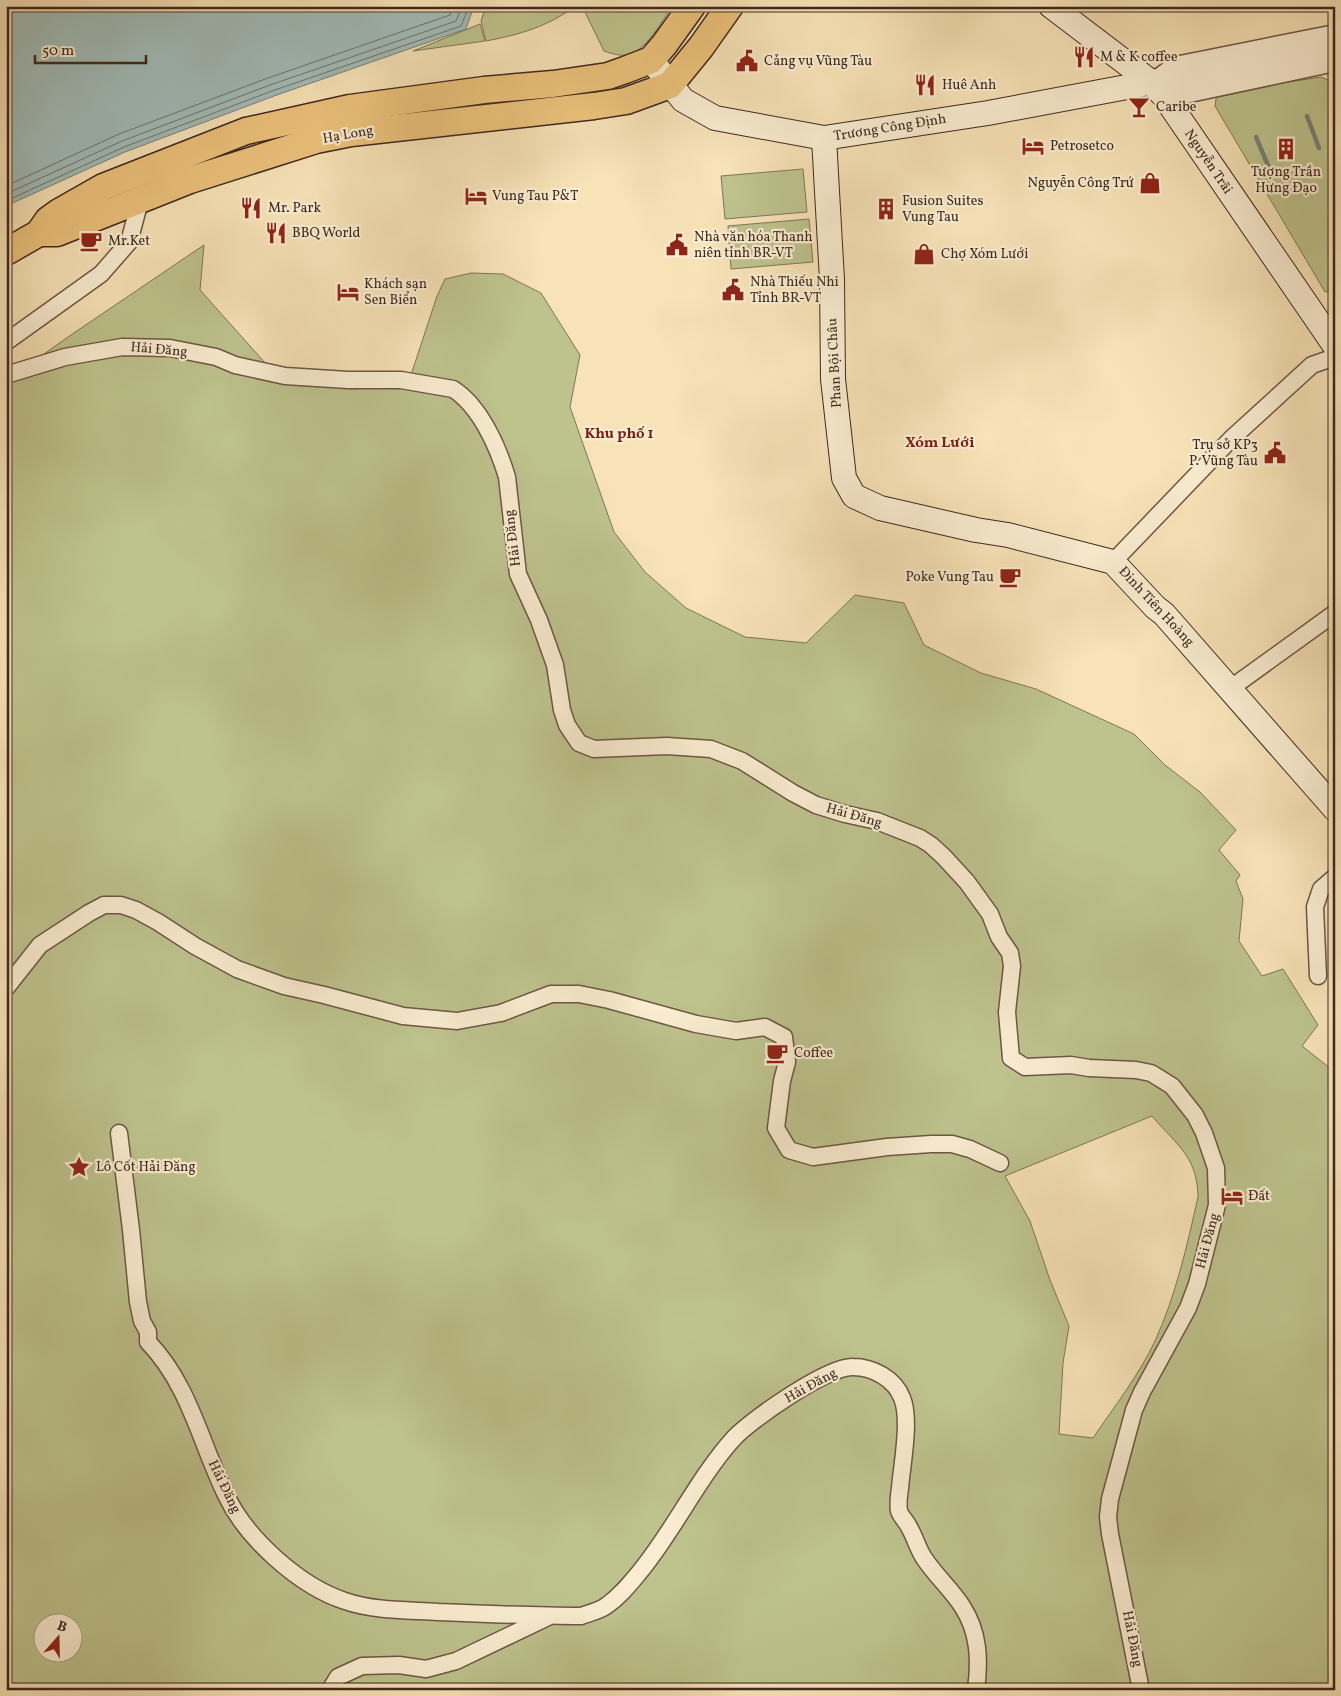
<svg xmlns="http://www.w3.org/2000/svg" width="1341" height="1696" font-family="Vollkorn,serif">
  <rect width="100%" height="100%" fill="#f8e3b8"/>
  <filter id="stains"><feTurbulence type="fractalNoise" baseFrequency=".004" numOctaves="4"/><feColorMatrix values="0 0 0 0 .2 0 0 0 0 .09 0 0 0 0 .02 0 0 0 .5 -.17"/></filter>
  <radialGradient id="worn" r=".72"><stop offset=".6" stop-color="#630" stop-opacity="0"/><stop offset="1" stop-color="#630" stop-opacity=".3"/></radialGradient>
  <g fill="#bec38e" stroke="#7e7656" fill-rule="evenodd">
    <path d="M486,6H576C546,27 522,34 486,41L481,21Z"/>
    <path d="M582,6H672C663,20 647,48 631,54C623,57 612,54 604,51Z"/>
    <path d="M480,24L485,41L413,51Z"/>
    <path d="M1321,77L1335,83V290L1325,292L1215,106L1217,93Z"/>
    <path d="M803,169L807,212L725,219L721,176Z"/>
    <path d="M809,219L813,262L731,269L728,226Z"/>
    <path d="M204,245L200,290L283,383L355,389L379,386L407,387L437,296L445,279L471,273L503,274L541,293L580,355L570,407L614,532L645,572L686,608L745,637L806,643L855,595L904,603L924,645L981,673L1036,689L1134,734L1165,765L1200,792L1236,830L1219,850L1240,875L1236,881L1243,899L1239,941L1262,976L1283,969L1318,1025L1302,1046L1335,1072V1690H6V381L68,337ZM1152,1116C1164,1131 1185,1148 1192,1166C1196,1175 1198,1187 1198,1197C1187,1246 1176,1295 1155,1341C1139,1375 1114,1407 1093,1438L1059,1434L1063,1363L1069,1326L1050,1280L1030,1221L1005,1176ZM42,1624H72V1654H42Z"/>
  </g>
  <path fill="#a1bcb9" stroke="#7a817b" d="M6,6H474L466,29L274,96L125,152L6,206Z"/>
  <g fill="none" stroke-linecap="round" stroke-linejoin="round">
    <g stroke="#70726c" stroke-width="1">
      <path d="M6,186L119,134L268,78L450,15L454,6"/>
      <path d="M6,194L122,141L270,85L456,21L462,6"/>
      <path d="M6,201L124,147L272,91L461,26L469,6"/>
    </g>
    <g stroke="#7a817b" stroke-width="4.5">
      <path d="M1307,116L1319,148"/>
      <path d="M1256,137L1270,170"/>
    </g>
    <g stroke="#6d5745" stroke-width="19">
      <g id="minor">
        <path d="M1157,78L1175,65L1335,33"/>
        <path d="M1156,84L1185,95L1335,63"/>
        <path d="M6,342L101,274L129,242L140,201"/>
        <path d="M6,375L65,357L122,347L170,348L216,357L235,365L285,376L348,380H401L453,389C480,406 498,447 507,477L518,574L539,620L555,665L562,710L567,725L579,743L594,749L667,746L711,749L742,761L793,793L816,805L845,814L877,821L920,838L931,845L944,857L967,882L990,914L999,937L1010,953L1012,966L1007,1012L1011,1058L1025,1067L1071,1065L1089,1068L1136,1070L1151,1073L1172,1086L1195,1115L1204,1133L1216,1168L1217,1205L1197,1284L1188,1308L1142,1392L1134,1410L1110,1499L1108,1517L1110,1534L1141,1690"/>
        <path d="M1113,562L1231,439L1312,365L1335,357"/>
        <path d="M1231,688L1335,613"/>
        <path d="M1318,976L1315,907L1321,889L1335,877"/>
        <path d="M6,988L40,945L89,913L104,905H121L136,910L158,922L195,946L237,969L284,986L324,995L403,1016L457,1021L501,1013L551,994H579L609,1000L696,1024L736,1031L765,1027L784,1037L787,1062L782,1081L776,1128L789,1150L813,1157L887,1147L931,1144H952L970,1149L1000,1163"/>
        <path d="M119,1133L131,1230L138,1302L142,1321L148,1332V1342C189,1384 201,1444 226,1495C246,1538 299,1586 345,1601C374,1611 407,1610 438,1612C486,1614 534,1616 581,1616C589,1613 599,1611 606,1606C619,1597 628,1586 638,1574C674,1531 697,1479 734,1438C752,1419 828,1366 853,1367C873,1367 895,1379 902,1398C911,1419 902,1464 900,1488C899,1495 898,1505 899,1511C901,1517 907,1522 909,1527C915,1537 918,1549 924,1558C935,1575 951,1589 962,1606C979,1632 980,1660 976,1690"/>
        <path d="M330,1690L338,1677L362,1666L399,1665L426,1669L456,1661L548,1617"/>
      </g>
    </g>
    <g stroke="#3f281f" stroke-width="26">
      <g id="secondary">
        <path d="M1051,6L1151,82L1164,96L1335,346"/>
        <path d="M651,60L683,100L715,118L824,138L988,113L1335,48"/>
        <path d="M824,138L832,280L833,379L844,478L854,496L880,508L976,530L1008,535L1113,562L1155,607L1164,614L1335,809"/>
      </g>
    </g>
    <g stroke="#3f281f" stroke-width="29">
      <g id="primary">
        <path d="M39,233H57L190,180L316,140L351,133L594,106L626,101L670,85L701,47L730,6"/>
        <path d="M6,252L39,233L48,220L59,212L103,187L246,131L350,108L484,90L553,84L608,76L625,70L651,60L664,45L692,6"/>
      </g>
    </g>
    <use href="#minor" stroke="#faedd1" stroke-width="16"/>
    <use href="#secondary" stroke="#faedd1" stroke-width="24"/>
    <use href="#primary" stroke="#ecc27c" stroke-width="26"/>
  </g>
  <defs>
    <g id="restaurant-bare" transform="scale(1.725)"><path d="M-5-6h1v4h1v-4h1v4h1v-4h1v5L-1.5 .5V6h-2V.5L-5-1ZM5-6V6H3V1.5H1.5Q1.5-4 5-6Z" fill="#8f2418" stroke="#faedd1" stroke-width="2.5" paint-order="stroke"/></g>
    <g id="civic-bare" transform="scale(1.725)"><path d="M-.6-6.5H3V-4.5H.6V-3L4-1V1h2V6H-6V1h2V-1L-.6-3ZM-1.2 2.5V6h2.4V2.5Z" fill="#8f2418" stroke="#faedd1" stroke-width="2.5" paint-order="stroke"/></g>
    <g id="bar-bare" transform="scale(1.725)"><path d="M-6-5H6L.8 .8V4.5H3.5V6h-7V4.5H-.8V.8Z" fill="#8f2418" stroke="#faedd1" stroke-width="2.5" paint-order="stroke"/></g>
    <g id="hotel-bare" transform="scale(1.725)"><path d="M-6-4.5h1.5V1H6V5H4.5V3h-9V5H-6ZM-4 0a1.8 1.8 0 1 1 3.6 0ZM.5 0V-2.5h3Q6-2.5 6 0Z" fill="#8f2418" stroke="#faedd1" stroke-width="2.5" paint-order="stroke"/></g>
    <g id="building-bare" transform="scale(1.725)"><path d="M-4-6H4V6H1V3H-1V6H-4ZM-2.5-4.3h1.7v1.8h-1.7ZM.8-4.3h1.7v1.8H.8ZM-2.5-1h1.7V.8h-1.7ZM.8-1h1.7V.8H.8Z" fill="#8f2418" stroke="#faedd1" stroke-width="2.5" paint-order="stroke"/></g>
    <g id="shop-bare" transform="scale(1.725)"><path d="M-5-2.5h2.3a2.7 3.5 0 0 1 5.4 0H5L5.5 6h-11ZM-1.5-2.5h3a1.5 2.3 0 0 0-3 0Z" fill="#8f2418" stroke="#faedd1" stroke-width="2.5" paint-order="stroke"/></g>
    <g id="cafe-bare" transform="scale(1.725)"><path d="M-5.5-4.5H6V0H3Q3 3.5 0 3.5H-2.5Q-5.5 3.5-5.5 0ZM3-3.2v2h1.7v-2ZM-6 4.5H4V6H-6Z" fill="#8f2418" stroke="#faedd1" stroke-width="2.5" paint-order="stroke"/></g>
    <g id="sight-bare" transform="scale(1.725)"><path d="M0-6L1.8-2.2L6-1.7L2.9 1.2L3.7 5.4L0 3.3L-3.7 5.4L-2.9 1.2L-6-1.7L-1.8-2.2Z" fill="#8f2418" stroke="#faedd1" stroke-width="2.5" paint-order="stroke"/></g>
  </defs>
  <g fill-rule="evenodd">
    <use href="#restaurant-bare" x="1084" y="57"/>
    <use href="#civic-bare" x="747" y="61"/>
    <use href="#restaurant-bare" x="925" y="85"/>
    <use href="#bar-bare" x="1139" y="107"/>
    <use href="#hotel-bare" x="1033" y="146"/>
    <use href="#building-bare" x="1286" y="149"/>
    <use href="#shop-bare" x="1150" y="183"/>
    <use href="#hotel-bare" x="476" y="196"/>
    <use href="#restaurant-bare" x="251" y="208"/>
    <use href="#building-bare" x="886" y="209"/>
    <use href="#restaurant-bare" x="276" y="233"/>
    <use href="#cafe-bare" x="91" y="241"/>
    <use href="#civic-bare" x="677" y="245"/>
    <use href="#shop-bare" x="924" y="254"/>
    <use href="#civic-bare" x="733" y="290"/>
    <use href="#hotel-bare" x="348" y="292"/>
    <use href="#civic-bare" x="1275" y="453"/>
    <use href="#cafe-bare" x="1010" y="577"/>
    <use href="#cafe-bare" x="777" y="1053"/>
    <use href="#sight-bare" x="79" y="1167"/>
    <use href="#hotel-bare" x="1232" y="1196"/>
  </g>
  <g text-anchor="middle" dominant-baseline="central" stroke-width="4.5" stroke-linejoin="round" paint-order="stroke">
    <g font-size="14" fill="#3f281f" stroke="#faedd1" text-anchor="start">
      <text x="1100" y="57">M &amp; K coffee</text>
      <text x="764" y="61">Cảng vụ Vũng Tàu</text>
      <text x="942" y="85">Huê Anh</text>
      <text x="1156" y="107">Caribe</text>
      <text x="1050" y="146">Petrosetco</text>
      <text x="1286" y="172" text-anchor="middle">Tượng Trần<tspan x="1286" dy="16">Hưng Đạo</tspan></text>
      <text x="1134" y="183" text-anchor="end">Nguyễn Công Trứ</text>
      <text x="492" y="196">Vung Tau P&amp;T</text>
      <text x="902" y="201">Fusion Suites<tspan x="902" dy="16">Vung Tau</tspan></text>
      <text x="268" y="208">Mr. Park</text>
      <text x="292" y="233">BBQ World</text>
      <text x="694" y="237">Nhà văn hóa Thanh<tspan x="694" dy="16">niên tỉnh BR-VT</tspan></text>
      <text x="108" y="241">Mr.Ket</text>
      <text x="941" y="254">Chợ Xóm Lưới</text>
      <text x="750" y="282">Nhà Thiếu Nhi<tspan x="750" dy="16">Tỉnh BR-VT</tspan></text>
      <text x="364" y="284">Khách sạn<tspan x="364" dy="16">Sen Biển</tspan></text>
      <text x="1258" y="445" text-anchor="end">Trụ sở KP3<tspan x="1258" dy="16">P. Vũng Tàu</tspan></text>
      <text x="994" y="577" text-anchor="end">Poke Vung Tau</text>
      <text x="794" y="1053">Coffee</text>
      <text x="96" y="1167">Lô Cốt Hải Đăng</text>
      <text x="1248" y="1196">Đất</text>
    </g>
    <g font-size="14" fill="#3f281f" stroke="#faedd1">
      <text transform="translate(890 128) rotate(-9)">Trương Công Định</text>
      <text transform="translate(348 135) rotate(-10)">Hạ Long</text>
      <text transform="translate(1208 162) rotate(56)">Nguyễn Trãi</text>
      <text transform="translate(159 350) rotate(5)">Hải Đăng</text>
      <text transform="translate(835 363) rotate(-93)">Phan Bội Châu</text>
      <text transform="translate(513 538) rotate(-97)">Hải Đăng</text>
      <text transform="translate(1156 607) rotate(47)">Đinh Tiên Hoàng</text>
      <text transform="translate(854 816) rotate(16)">Hải Đăng</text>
      <text transform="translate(1208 1241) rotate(-75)">Hải Đăng</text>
      <text transform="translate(811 1386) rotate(-29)">Hải Đăng</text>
      <text transform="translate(224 1487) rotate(64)">Hải Đăng</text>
      <text transform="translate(1132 1639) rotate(79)">Hải Đăng</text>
    </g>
    <g font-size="15" font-weight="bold" fill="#7a1f14" stroke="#faedd1">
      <text x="619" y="434">Khu phố 1</text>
      <text x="940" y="443">Xóm Lưới</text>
    </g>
  </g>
  <rect width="1341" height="1696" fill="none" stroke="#f8e3b8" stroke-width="25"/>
  <rect x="8" y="8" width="1326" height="1681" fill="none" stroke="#3f281f" stroke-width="2.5"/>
  <rect x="12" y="12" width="1316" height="1671" fill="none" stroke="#3f281f"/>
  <g transform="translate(58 1638) rotate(20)"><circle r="24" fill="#faedd1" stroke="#af9e8a"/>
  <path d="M0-4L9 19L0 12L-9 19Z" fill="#8f2418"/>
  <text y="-8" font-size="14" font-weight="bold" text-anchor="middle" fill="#3f281f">B</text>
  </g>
  <path d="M35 55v8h111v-8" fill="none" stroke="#3f281f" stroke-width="2.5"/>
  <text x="42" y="55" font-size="15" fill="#3f281f" stroke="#faedd1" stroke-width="4" paint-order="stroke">50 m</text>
  <rect width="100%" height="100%" filter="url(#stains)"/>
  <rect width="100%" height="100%" fill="url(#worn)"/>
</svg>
